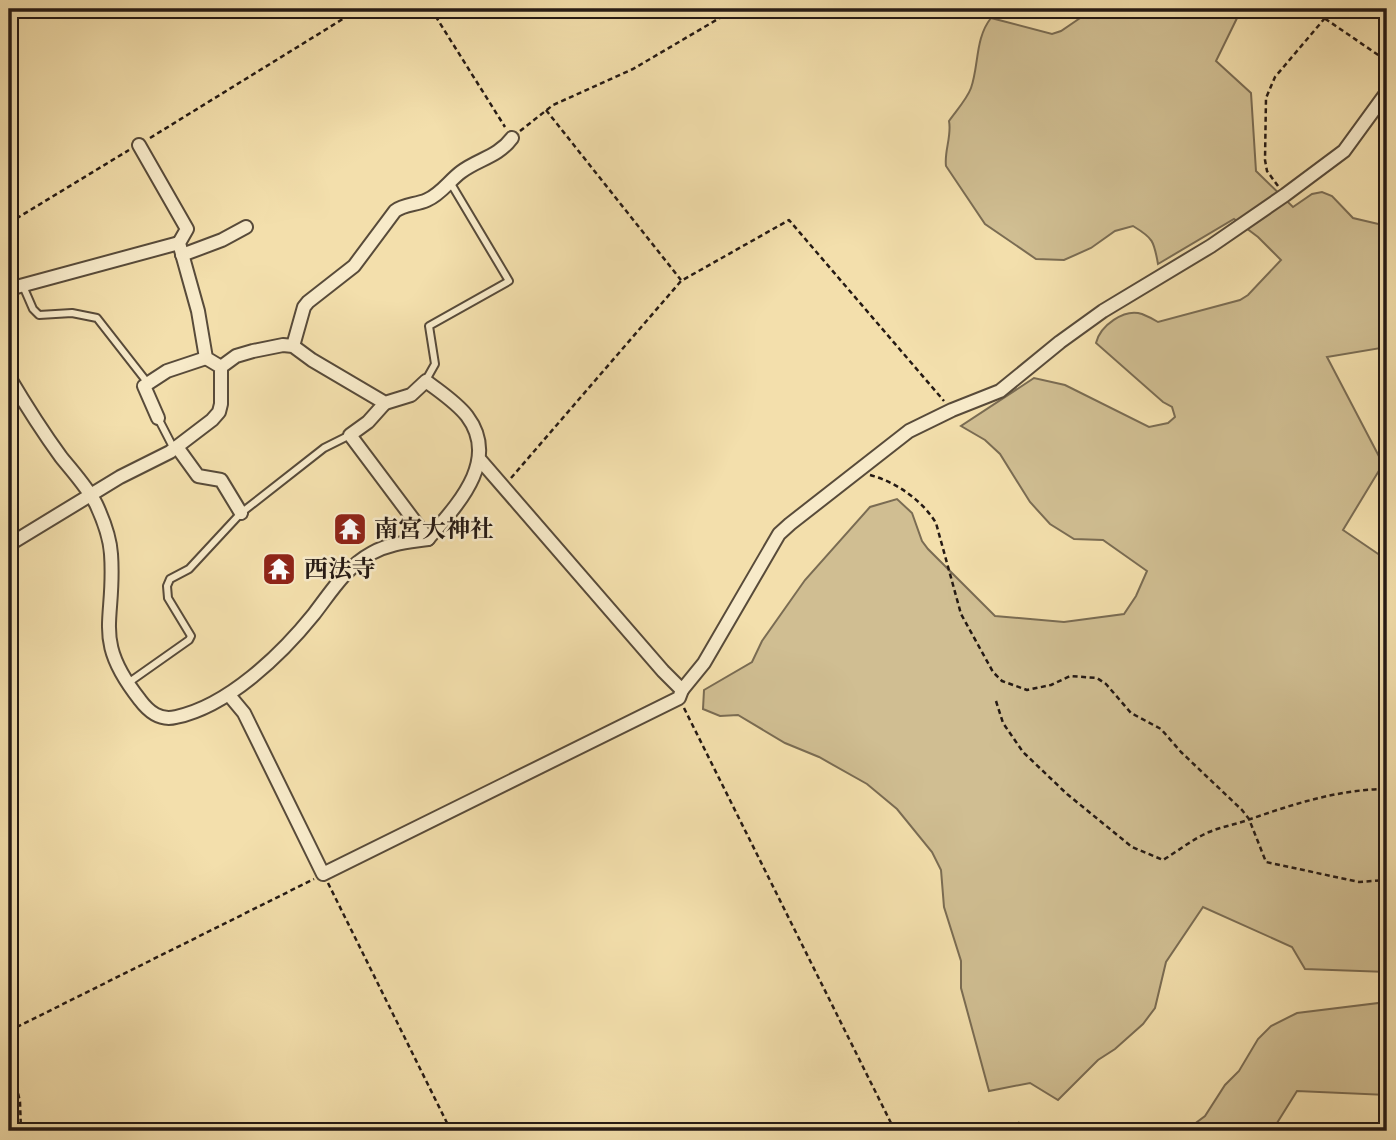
<svg xmlns="http://www.w3.org/2000/svg" width="1396" height="1140" font-family="Alegreya,'Noto Serif JP',serif">
  <rect width="100%" height="100%" fill="#f3dfac"/>
  <filter id="stains"><feTurbulence type="fractalNoise" baseFrequency=".00286" numOctaves="4"/><feColorMatrix values="0 0 0 0 .2 0 0 0 0 .09 0 0 0 0 .02 0 0 0 .5 -.17"/></filter>
  <radialGradient id="worn" r=".72"><stop offset=".6" stop-color="#630" stop-opacity="0"/><stop offset="1" stop-color="#630" stop-opacity=".3"/></radialGradient>
  <g fill="#d0be92" stroke="#7a6c53" stroke-width="2">
    <path d="M1087,9H1238L1239,14L1216,61L1251,93L1256,171L1293,207L1312,194L1322,192L1332,196L1353,218L1387,226V347L1327,357L1383,464L1343,530L1387,560V972L1305,969L1292,947L1203,907L1166,962L1155,1008L1143,1024L1115,1049L1098,1060L1058,1100L1030,1083L989,1091L961,988V961L944,907L941,870L932,852L897,809L867,784L819,757L785,743L738,715L720,716L703,709L704,690L752,662L762,641L805,580L870,507L897,499L912,513L922,541L928,549L995,616L1064,622L1124,614L1136,596L1147,571L1103,540L1074,539L1050,524L1030,502L1000,454L985,440L961,426L1034,378L1065,385L1149,427L1168,423L1175,417L1172,407L1163,402L1096,343C1100,326 1124,308 1142,314C1147,316 1153,319 1158,322L1240,300L1248,295L1281,260L1258,237L1234,219L1158,264C1154,241 1153,238 1133,226L1115,231L1091,248L1064,260L1036,259L985,224L946,166C944,151 952,136 949,121C956,111 967,99 971,88C979,65 975,38 991,18L1052,34L1061,31L1086,14Z"/>
    <path d="M1387,1002V1095L1297,1091L1272,1131H1185L1205,1116L1225,1085L1239,1071L1258,1039L1271,1026L1297,1013Z"/>
  </g>
  <g fill="none" stroke-linecap="round" stroke-linejoin="round">
    <g stroke="#584b3a" stroke-width="10">
      <g id="lane">
        <path d="M23,286L33,309L39,315L72,313L97,318L147,382"/>
        <path d="M426,380L435,364L429,326L509,281L450,182"/>
        <path d="M158,418L174,449"/>
        <path d="M128,683L189,640L191,636L168,598L167,586L170,579L189,569L241,513L324,448L350,435"/>
      </g>
    </g>
    <g stroke="#584b3a" stroke-width="16">
      <g id="street">
        <path d="M182,255L222,240L246,227"/>
        <path d="M9,289L179,243"/>
        <path d="M293,346L304,307L308,302L354,266L395,211C404,204 416,205 427,200C441,194 449,181 461,172C478,159 498,157 512,138"/>
        <path d="M9,377C25,404 42,431 61,457C73,472 87,487 96,504C103,519 110,538 111,554C116,622 91,638 140,700C149,712 160,721 176,717C228,706 281,655 314,614C331,592 346,567 372,553C390,543 408,542 428,539C456,506 501,461 467,416C456,402 440,392 426,381L411,395L385,403L312,360L293,346L283,345L253,351L236,356L221,367"/>
        <path d="M385,403L368,422L350,435L428,539"/>
        <path d="M158,418L144,386L167,371L206,358"/>
        <path d="M177,447L198,476L221,480L241,513"/>
        <path d="M481,461L663,671L682,690L704,663L779,534L790,524L909,431L952,410L1000,391L1060,342L1103,311L1211,246L1285,195L1344,151L1387,92"/>
        <path d="M15,541L120,477L170,452L212,420L219,412L221,404V367L206,358L198,311L179,243L187,229L139,145"/>
        <path d="M229,695L244,713L323,874L679,698L682,690"/>
      </g>
    </g>
    <g stroke="#251a14" stroke-width="2.5" stroke-dasharray="5 3.5" stroke-linecap="butt">
      <path d="M431,9L505,127"/>
      <path d="M1311,9L1387,61"/>
      <path d="M546,110L681,280"/>
      <path d="M520,131L553,105L633,69L735,9"/>
      <path d="M150,138L359,9"/>
      <path d="M1278,186L1267,171L1265,160L1266,98L1275,77L1325,18"/>
      <path d="M9,223L129,150"/>
      <path d="M870,475C896,482 922,500 936,523L961,614L993,672L1002,681L1027,690L1051,685L1070,676L1097,678L1106,684L1131,713L1161,729L1181,752L1242,810L1249,819L1266,862L1359,882L1387,880"/>
      <path d="M511,478L681,281L789,220L944,401"/>
      <path d="M996,701L1003,723L1023,752L1067,794L1132,847L1163,860C1178,851 1193,839 1209,832C1221,827 1233,825 1245,821C1290,805 1339,789 1387,789"/>
      <path d="M684,708L895,1131"/>
      <path d="M328,883L451,1131"/>
      <path d="M9,1031L314,879"/>
      <path d="M9,1052L20,1102L21,1131"/>
      <path d="M999,1131L1019,1123L1033,1131"/>
    </g>
    <use href="#lane" stroke="#f7eac9" stroke-width="6"/>
    <use href="#street" stroke="#f7eac9" stroke-width="12"/>
  </g>
  <defs>
    <g id="temple-square" transform="scale(1.75)"><rect x="-9" y="-9" width="18" height="18" rx="4" fill="#8f2418" stroke="#f7eac9"/><path d="M0-6L5-2H3V0L6.5 2.5H4V6H1.5V3h-3V6H-4V2.5H-6.5L-3 0V-2H-5Z" fill="#fff"/></g>
  </defs>
  <g fill-rule="evenodd">
    <use href="#temple-square" x="350" y="529"/>
    <use href="#temple-square" x="279" y="569"/>
  </g>
  <g text-anchor="middle" dominant-baseline="central" stroke-width="5" stroke-linejoin="round" paint-order="stroke">
    <g font-size="24" font-weight="bold" fill="#251a14" stroke="#f7eac9" text-anchor="start">
      <text x="374" y="529">南宮大神社</text>
      <text x="304" y="569">西法寺</text>
    </g>
  </g>
  <rect width="1396" height="1140" fill="none" stroke="#f3dfac" stroke-width="35"/>
  <rect x="10" y="10" width="1375" height="1119" fill="none" stroke="#251a14" stroke-width="3.5"/>
  <rect x="18" y="18" width="1361" height="1105" fill="none" stroke="#251a14" stroke-width="2"/>
  <rect width="100%" height="100%" filter="url(#stains)"/>
  <rect width="100%" height="100%" fill="url(#worn)"/>
</svg>
